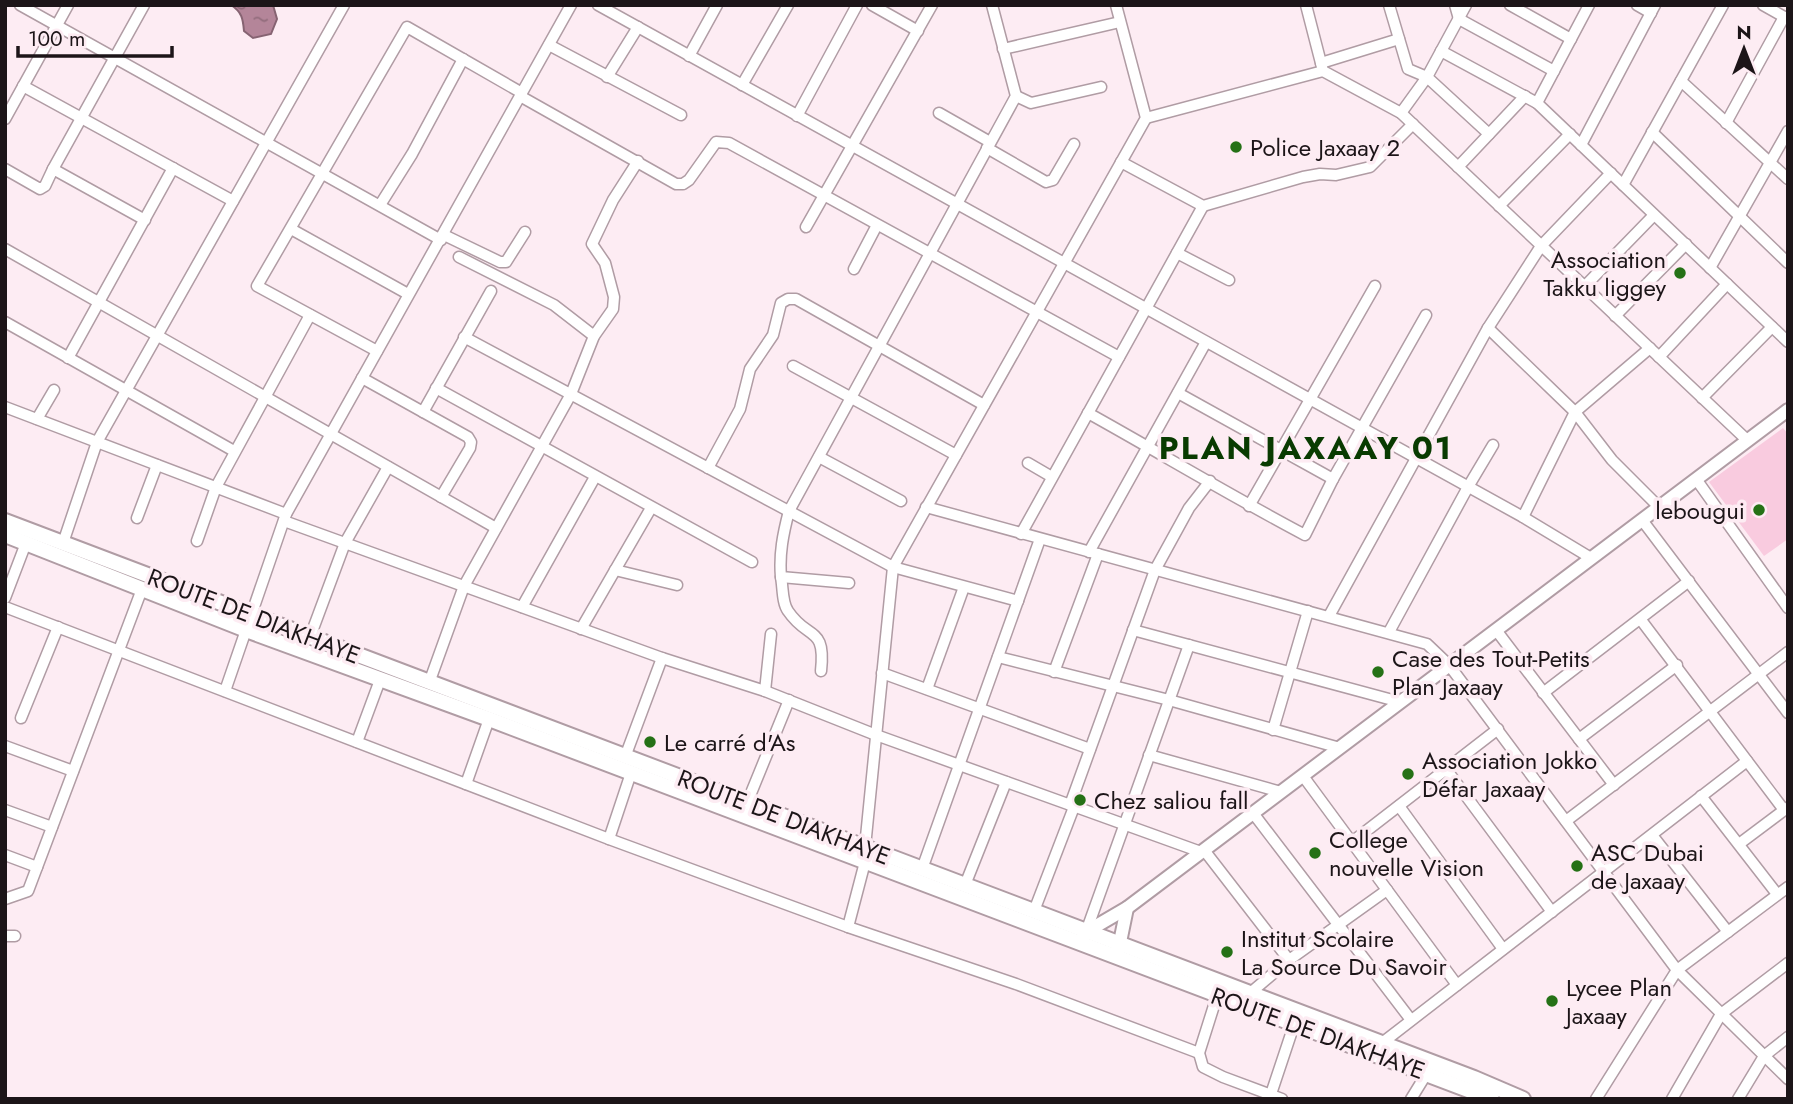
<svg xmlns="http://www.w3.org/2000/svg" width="1793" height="1104" font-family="Jost,sans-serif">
  <defs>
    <pattern id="water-ripples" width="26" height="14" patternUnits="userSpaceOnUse" patternTransform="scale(1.75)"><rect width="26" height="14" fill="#b48599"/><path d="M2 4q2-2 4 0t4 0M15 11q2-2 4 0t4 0" fill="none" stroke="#926c7c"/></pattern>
  </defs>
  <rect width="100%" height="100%" fill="#fdecf3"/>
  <path fill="#f9cbdf" d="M1783,428L1788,434V539L1764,556L1709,482Z"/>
  <path fill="url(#water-ripples)" stroke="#866372" stroke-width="2" d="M231,5H273L277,19L271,34L253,38L244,31C243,19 242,12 231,5Z"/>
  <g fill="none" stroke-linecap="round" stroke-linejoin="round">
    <g stroke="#b09ca4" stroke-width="13">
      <g id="minor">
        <path d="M20,5L441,240"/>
        <path d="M598,5L1523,517L1591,558"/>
        <path d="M872,5L918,31"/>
        <path d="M1306,5L1322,67"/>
        <path d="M1389,5L1408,69L1427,77L1489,134"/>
        <path d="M1455,5L1459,19L1554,71"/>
        <path d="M1510,5L1571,39"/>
        <path d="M1637,5L1651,13"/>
        <path d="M1763,5L1788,19"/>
        <path d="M549,45L681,115"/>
        <path d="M1003,49L1120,22"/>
        <path d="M1441,51L1537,103L1788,342"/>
        <path d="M689,56L717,5"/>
        <path d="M1321,63L1399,39"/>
        <path d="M607,77L638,27"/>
        <path d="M1681,81L1788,179"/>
        <path d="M742,85L788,5"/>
        <path d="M23,86L233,201"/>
        <path d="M520,96L676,184H683L689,180L716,142L729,143L1119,357"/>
        <path d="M1016,96L1031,103L1101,87"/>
        <path d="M1537,103L1589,5"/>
        <path d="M939,113L990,142"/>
        <path d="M1401,113L1427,77L1466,5"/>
        <path d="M797,116L857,5"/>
        <path d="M1146,118L1323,71L1401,113L1747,440"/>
        <path d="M5,119L68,5"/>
        <path d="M1726,123L1784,17"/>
        <path d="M1652,132L1788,263"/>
        <path d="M1581,145L1655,5"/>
        <path d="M987,148L1046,182L1053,180L1074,144"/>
        <path d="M1121,162L1203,206L1303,177L1320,174L1336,175L1370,167L1413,124"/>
        <path d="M1458,167L1525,96"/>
        <path d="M5,169L40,189L45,186L53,169L145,220"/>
        <path d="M53,169L144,5"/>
        <path d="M1623,185L1723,5"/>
        <path d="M380,205L412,154L463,59"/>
        <path d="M1499,206L1570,134"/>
        <path d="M806,227L932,5"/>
        <path d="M291,229L408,294"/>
        <path d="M444,235L500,262H506L525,232"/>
        <path d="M5,249L496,528"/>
        <path d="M1177,253L1229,280"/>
        <path d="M459,257L554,305L594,336"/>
        <path d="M1710,268L1788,131"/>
        <path d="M854,269L877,225"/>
        <path d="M1585,286L1654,215"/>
        <path d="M1615,316L1686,244"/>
        <path d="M5,322L234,451"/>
        <path d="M1488,328L1575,412L1612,460L1659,507"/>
        <path d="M464,337L893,567L1018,601"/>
        <path d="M377,351L257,286L407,27L522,93"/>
        <path d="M1659,357L1727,284"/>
        <path d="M68,358L173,168"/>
        <path d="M793,366L956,455"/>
        <path d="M362,378L468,437L471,442L470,448L441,497"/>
        <path d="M436,388L752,562"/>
        <path d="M1178,393L1333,479"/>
        <path d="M1702,398L1772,327"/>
        <path d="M5,407L286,514"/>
        <path d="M423,412L491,291"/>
        <path d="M1088,413C1160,453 1231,496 1305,535L1333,479L1426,315"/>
        <path d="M37,419L54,390"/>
        <path d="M819,457L901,501"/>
        <path d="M1028,463L1052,477"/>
        <path d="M708,468L740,409L750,369L773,335L781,303L788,299H796L984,405"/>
        <path d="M1696,479L1788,608"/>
        <path d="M1249,506L1375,286"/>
        <path d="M926,507L1427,644L1449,665L1677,970L1788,1079"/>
        <path d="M1523,517L1575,412L1650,348"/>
        <path d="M137,518L157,465"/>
        <path d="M1642,520L1788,713"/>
        <path d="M284,521L662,658L765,691L876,735L1201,852"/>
        <path d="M1021,534L1203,206"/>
        <path d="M197,541L216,487L310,315"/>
        <path d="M63,543L97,442L344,5"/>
        <path d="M1089,552L1206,342"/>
        <path d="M615,570L677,585"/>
        <path d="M781,577C783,587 782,603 788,611C808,641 826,625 821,671"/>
        <path d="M849,583L781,577C779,554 783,534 789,511L1016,96L992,5"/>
        <path d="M5,598L26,543"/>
        <path d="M5,607L609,839L848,927L1016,984L1199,1053"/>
        <path d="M522,607L595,477"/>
        <path d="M1329,616L1488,328L1541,246L1611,173"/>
        <path d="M1641,620L1784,810"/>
        <path d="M581,629L651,508"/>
        <path d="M1133,630L1400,702"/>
        <path d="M1496,630L1614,785"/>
        <path d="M1389,632L1468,487L1493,445"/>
        <path d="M310,637L345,543L388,467"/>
        <path d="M998,657L1169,700L1340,748"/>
        <path d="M1054,672L1098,554"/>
        <path d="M882,673L1090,749"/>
        <path d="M429,683L464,586L571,394L594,336L613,309L614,297L605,263L592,244L613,200L638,161"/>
        <path d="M927,689L964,587"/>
        <path d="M225,691L286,514L571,5"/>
        <path d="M765,691L771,634"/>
        <path d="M1543,693L1689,581"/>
        <path d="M21,718L58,627"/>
        <path d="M1273,730L1308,611"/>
        <path d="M1579,739L1677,665"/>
        <path d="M357,742L380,680"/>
        <path d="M5,746L73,771"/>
        <path d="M1149,755L1281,792"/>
        <path d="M625,757L662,658"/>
        <path d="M1446,769L1552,912"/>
        <path d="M1303,776L1457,985"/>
        <path d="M466,784L489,719"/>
        <path d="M1701,796L1777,894"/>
        <path d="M747,803L789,700"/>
        <path d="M1070,805L1155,570L1189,508L1210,481"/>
        <path d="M1399,806L1503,949"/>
        <path d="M5,810L52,827"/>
        <path d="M1253,813L1411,1020"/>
        <path d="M1566,821L1788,652"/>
        <path d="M1652,835L1728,932"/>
        <path d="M609,839L631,773"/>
        <path d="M1352,842L1498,729"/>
        <path d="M1739,844L1787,808"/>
        <path d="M865,847L893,567L1146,118L1116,5"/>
        <path d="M1204,850L1289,960"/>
        <path d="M5,855L37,867"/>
        <path d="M922,869L1040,539"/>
        <path d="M965,885L1006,782"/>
        <path d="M5,899L28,891L142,589"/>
        <path d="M1034,911L1074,807"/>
        <path d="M848,927L865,862"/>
        <path d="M1086,932L1189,645"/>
        <path d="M5,936H15"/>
        <path d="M1249,994L1289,960L1387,890"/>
        <path d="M1217,996L1199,1053L1203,1067L1223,1077L1282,1099"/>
        <path d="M1382,1043L1747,761"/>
        <path d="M1270,1097L1294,1025"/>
        <path d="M1411,1099L1427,1073"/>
        <path d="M1596,1099L1677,970L1788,887"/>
        <path d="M1672,1099L1721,1014L1788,963"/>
        <path d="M1738,1099L1764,1056L1788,1037"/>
      </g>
    </g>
    <g stroke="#b09ca4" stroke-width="16">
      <g id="tertiary">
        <path d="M1083,938L1086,932L1127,908L1788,410"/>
        <path d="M1118,952L1127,908"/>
      </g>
    </g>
    <g stroke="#b09ca4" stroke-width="18">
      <g id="primary">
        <path d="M5,521L1474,1078L1523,1099"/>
        <path d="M5,535L246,630L489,719L1492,1099"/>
      </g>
    </g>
    <use href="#minor" stroke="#fff" stroke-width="10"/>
    <use href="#tertiary" stroke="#fff" stroke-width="12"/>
    <use href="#primary" stroke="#fff" stroke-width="14"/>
  </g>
  <g fill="#257116" stroke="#fdecf3" stroke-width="2.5">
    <circle cx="1236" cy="147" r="7"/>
    <circle cx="1680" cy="273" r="7"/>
    <circle cx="1759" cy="510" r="7"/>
    <circle cx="1378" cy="672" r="7"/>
    <circle cx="650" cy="742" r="7"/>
    <circle cx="1408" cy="774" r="7"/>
    <circle cx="1080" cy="800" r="7"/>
    <circle cx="1315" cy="853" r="7"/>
    <circle cx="1577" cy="866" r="7"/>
    <circle cx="1227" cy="952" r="7"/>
    <circle cx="1552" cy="1001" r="7"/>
  </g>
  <g text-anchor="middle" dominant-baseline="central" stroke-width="7" stroke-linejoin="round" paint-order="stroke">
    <g font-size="24" fill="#1c1518" stroke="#fdecf3" text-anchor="start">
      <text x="1250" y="147">Police Jaxaay 2</text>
      <text x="1666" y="259" text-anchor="end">Association<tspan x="1666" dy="28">Takku liggey</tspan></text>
      <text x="1745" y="510" text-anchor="end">lebougui</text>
      <text x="1392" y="658">Case des Tout-Petits<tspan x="1392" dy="28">Plan Jaxaay</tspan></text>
      <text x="664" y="742">Le carré d'As</text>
      <text x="1422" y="760">Association Jokko<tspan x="1422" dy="28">Défar Jaxaay</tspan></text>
      <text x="1094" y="800">Chez saliou fall</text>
      <text x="1329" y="839">College<tspan x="1329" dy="28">nouvelle Vision</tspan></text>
      <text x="1591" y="852">ASC Dubai<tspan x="1591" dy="28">de Jaxaay</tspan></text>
      <text x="1241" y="938">Institut Scolaire<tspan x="1241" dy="28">La Source Du Savoir</tspan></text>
      <text x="1566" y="987">Lycee Plan<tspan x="1566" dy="28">Jaxaay</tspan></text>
    </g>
    <g font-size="24" fill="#1c1518" stroke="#fdecf3">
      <text transform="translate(254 616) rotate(21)">ROUTE DE DIAKHAYE</text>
      <text transform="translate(784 817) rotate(21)">ROUTE DE DIAKHAYE</text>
      <text transform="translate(1318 1033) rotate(20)">ROUTE DE DIAKHAYE</text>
    </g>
    <g font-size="32" font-weight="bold" letter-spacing="2" fill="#093b01" stroke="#fdecf3">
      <text x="1306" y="448">PLAN JAXAAY 01</text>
    </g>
  </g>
  <rect width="1793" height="1104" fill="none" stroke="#1c1518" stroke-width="14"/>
  <g transform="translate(1744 49)" stroke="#fdecf3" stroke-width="5" paint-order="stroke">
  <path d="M0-5L12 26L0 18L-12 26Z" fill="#1c1518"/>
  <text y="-10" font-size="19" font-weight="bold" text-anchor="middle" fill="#1c1518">N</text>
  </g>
  <path d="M18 46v10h154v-10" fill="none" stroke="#1c1518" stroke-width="3.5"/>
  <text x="28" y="46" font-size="21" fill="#1c1518" stroke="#fdecf3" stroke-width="5" paint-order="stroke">100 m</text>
</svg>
